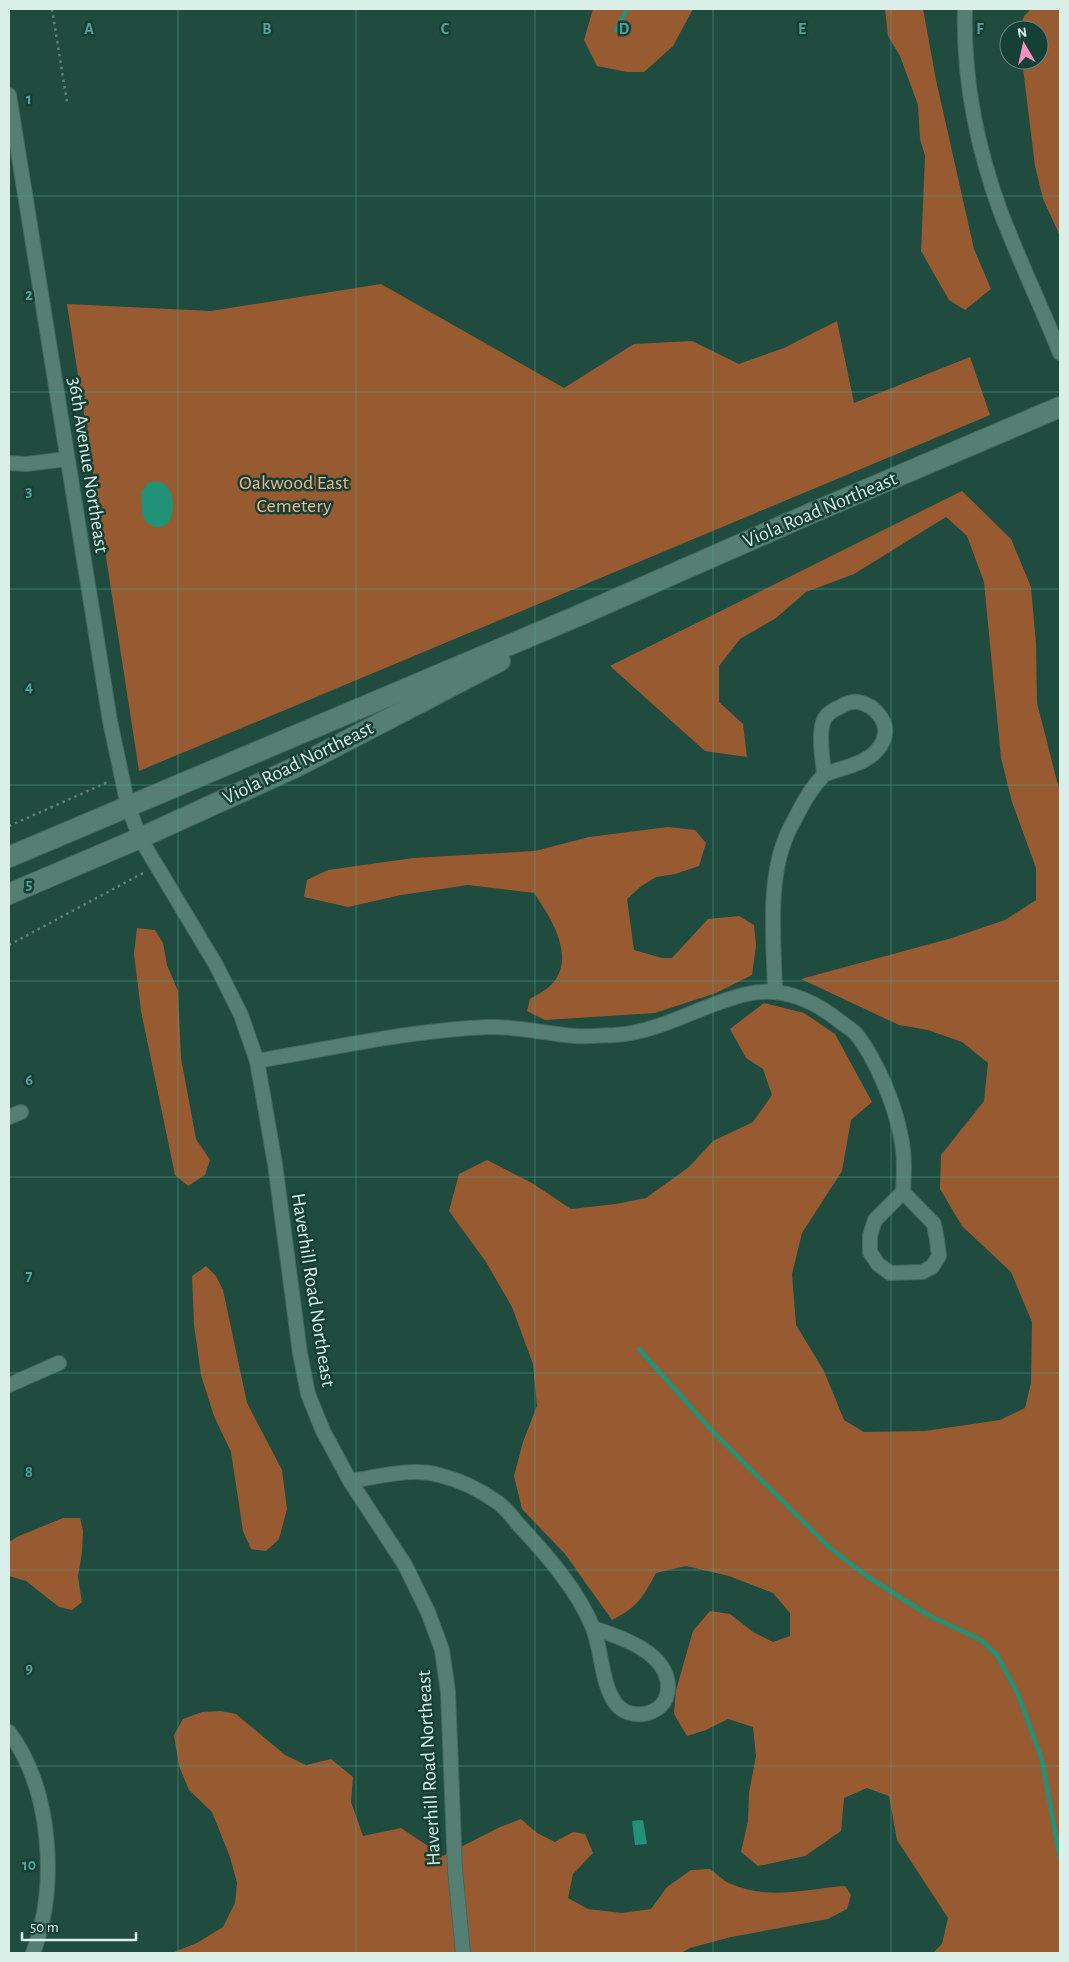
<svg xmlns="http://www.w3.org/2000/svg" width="1069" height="1962" font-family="'Alegreya Sans',sans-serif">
  <rect width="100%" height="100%" fill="#204b3f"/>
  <g fill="#985b31">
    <path d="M593,9H693L673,46L644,72H627L597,66L584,40Z"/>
    <path d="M885,9H923L936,80L974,249L991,289L965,310L949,300L921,251L925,156L920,139L918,105L900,56L888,36Z"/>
    <path d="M1031,9H1060V236L1043,199L1035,166L1022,60H1039V30H1020L1024,16Z"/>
    <path d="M381,284L564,388L634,344L692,341L739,364L784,348L837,321L854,403L970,357L990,415L139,771L67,304L211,311Z"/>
    <path d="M962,491L1011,539L1031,587L1036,644L1037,703L1057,781L1060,790V1953H933L942,1944L948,1918L897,1840L889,1796L867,1788L844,1798L841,1831L805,1856L758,1866L741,1852L748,1821L749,1793L756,1756L753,1727L728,1719L706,1730L687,1736L674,1714L676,1690L693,1631L710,1611L730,1614L753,1632L773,1642L790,1636V1613L773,1593L729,1576L686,1566L656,1573C643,1597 638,1607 612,1620L565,1554L522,1509L514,1476L523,1442L537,1406L533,1364L512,1307L486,1262L449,1211L459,1174L487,1160L532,1183L571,1209L616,1204L646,1198L689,1167L713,1141L753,1122L772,1095L763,1069L746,1058L730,1029L764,1003L804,1013L835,1034L872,1102L851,1120L842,1171L802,1233L792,1274L796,1325L824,1371L844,1420L864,1432L925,1431L1000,1420L1025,1408L1031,1383L1032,1322L1011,1272L962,1226L940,1189L941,1155L984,1101L988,1063L962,1042L928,1030L899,1025L801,979L952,938L1005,920L1036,900V868L1012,802L1001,758L984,582L967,536L946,517L854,574L806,592L776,618L740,639L719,666V702L743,724L747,757L705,751L610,666Z"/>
    <path d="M668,827L695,830L706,843L699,866L675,874L656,877L640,887L627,899L634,950L662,958H672L708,919L739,916L754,925L756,946L752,975L716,993L655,1013L545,1020L527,1011L530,999C536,995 545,991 550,986C578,959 551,918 534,893L468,885L401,895L348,907L304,897L307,880L328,870L413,858L535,851L589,837Z"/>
    <path d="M137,928L155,930L163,943L167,965L178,991L181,1058L196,1139L210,1160L205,1175L188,1186L175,1175L141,1011L134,954Z"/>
    <path d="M206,1266L216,1276L223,1290L247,1403L282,1470L287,1509L279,1539L266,1551L251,1549L243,1531L231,1452L214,1416L201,1375L194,1325L192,1276Z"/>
    <path d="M63,1518H80L83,1531L82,1552L78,1577L82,1602L72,1610L59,1607L26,1581L9,1576V1542L19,1536Z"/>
    <path d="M221,1711L236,1714L285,1755L306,1765L331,1759L353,1777L351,1802L363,1836L401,1828L443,1856L500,1827L521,1819L537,1833L555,1842L573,1832L585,1834L593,1853L573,1874L568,1898L588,1909L622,1913L651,1909L667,1887L691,1870L710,1869C716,1873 722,1880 729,1883C768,1901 804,1889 845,1886L851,1895L847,1909L828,1919L731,1937L690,1948L681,1953H174V1952L197,1943L223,1927L235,1903L237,1883L230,1857L212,1812L189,1790L179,1766L174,1735L183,1719L202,1712Z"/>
  </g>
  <g fill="#219278">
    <path d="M149,482C154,482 160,481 164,484C174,489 175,512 170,520C163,532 147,528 143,516C141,509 142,499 141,492Z"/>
    <path d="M643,1820L647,1844L635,1845L632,1821Z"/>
  </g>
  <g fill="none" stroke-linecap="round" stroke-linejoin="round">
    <g stroke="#219278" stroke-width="4.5">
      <path d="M616,30L627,9"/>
      <path d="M639,1349L715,1434L829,1547L868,1577L930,1616L981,1640L997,1655L1018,1694L1042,1760L1060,1858"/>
    </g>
    <g stroke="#426960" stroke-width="16">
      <g id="minor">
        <path d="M965,9C963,78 977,148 1001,213C1019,260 1041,306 1060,353"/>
        <path d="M9,95L110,721L128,806L140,838L216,965L241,1015L257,1061L275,1164L300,1353L308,1394L323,1431L350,1481L405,1565L428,1612L442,1650L448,1692L455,1870L463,1953"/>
        <path d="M9,463L27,464L66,459"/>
        <path d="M775,991C774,944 767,882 786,837C789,829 794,821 798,813C804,801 813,786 823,776C826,773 833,772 837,770C855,765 875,759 883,741C891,723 875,705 858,702C852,701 845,704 840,707C835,709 828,713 825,718C817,730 823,760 824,774"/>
        <path d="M257,1061C334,1048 411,1030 489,1027C518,1026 546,1034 575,1036C588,1037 602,1035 615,1035C662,1032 702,1004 747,994C782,986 815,1001 842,1023C847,1027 853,1030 857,1035C877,1061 895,1105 901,1137C905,1155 904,1174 903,1192L875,1220L870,1236V1252L878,1264L890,1273L922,1272L932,1267L939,1256L937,1240L934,1224L903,1192"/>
        <path d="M9,1117L21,1112"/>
        <path d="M9,1385L59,1363"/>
        <path d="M350,1481C378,1477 411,1467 439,1475C460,1480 480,1490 497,1502C505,1507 512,1517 518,1524C545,1553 578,1590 593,1628C602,1650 601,1684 616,1704C622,1712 633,1715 643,1714C657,1712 668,1703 668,1687C668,1652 620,1637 593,1628"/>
        <path d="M9,1732C52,1790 58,1886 33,1953"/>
      </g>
    </g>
    <g stroke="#426960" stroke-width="22">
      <g id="secondary">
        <path d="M9,857L580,615L814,512L1060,407"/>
        <path d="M9,894L140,838L296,767L500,661"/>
      </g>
    </g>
    <g stroke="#5e8277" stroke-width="2.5" stroke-dasharray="2.5 4" stroke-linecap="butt">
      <path d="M52,9L67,102"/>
      <path d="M9,826L108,782"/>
      <path d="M9,945L145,872"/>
    </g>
    <use href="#minor" stroke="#547f72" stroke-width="14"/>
    <use href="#secondary" stroke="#547f72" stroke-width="20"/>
  </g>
  <path fill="none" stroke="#56a098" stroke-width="1" stroke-opacity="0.55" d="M178,9V1953M356,9V1953M535,9V1953M713,9V1953M891,9V1953M9,196H1060M9,392H1060M9,589H1060M9,785H1060M9,981H1060M9,1177H1060M9,1373H1060M9,1570H1060M9,1766H1060"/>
  <g text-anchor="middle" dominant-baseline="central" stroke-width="5" stroke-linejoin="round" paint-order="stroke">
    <g font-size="20" fill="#d9efe7" stroke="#154035">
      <text transform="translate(88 465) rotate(81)">36th Avenue Northeast</text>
      <text transform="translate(820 510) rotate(-23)">Viola Road Northeast</text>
      <text transform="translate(298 763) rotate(-26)">Viola Road Northeast</text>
      <text transform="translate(313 1290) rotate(81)">Haverhill Road Northeast</text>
      <text transform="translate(429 1768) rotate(-93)">Haverhill Road Northeast</text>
    </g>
    <g font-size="20" fill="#f6b388" stroke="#154035">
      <text x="294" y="483">Oakwood East<tspan x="294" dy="23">Cemetery</tspan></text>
    </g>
  </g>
  <g font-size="16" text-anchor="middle" font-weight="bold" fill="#56a098" stroke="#154035" stroke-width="5" stroke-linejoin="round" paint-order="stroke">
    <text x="89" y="34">A</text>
    <text x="267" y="34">B</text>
    <text x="445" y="34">C</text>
    <text x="624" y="34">D</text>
    <text x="802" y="34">E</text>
    <text x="980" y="34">F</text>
    <text x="29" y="104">1</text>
    <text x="29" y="300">2</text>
    <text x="29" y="496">3</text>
    <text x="29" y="692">4</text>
    <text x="29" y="889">5</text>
    <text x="29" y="1085">6</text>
    <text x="29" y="1281">7</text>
    <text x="29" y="1477">8</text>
    <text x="29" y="1673">9</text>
    <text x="29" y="1870">10</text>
  </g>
  <rect width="1069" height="1962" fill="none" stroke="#d9efe7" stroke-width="20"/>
  <g transform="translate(1024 45) rotate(351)"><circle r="24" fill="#154035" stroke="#63867c"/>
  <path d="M0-4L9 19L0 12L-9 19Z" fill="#fd8ebf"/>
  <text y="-8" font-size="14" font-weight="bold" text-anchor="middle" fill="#d9efe7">N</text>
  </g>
  <path d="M22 1932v8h114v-8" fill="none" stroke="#d9efe7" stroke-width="2.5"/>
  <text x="30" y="1932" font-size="15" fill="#d9efe7" stroke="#154035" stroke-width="4" paint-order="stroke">50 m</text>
</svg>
